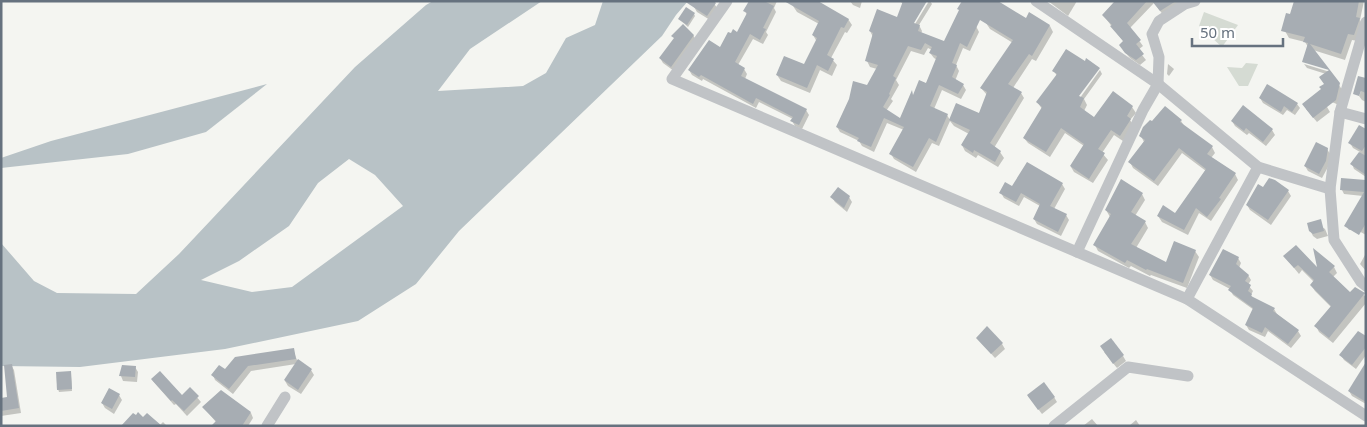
<svg xmlns="http://www.w3.org/2000/svg" width="1367" height="427" font-family="'Noto Sans',sans-serif">
  <rect width="100%" height="100%" fill="#f4f5f1"/>
  <g fill="#d5dbd3">
    <path d="M1204,12L1238,25L1222,47L1199,26Z"/>
    <path d="M1246,63L1258,64L1248,86H1239L1227,67L1242,68Z"/>
  </g>
  <g fill="#b8c2c6" fill-rule="evenodd">
    <path d="M433,1H542L470,49L438,91L523,86L546,73L566,38L595,25L603,1H688L676,15L662,36L459,231L416,284L358,321L225,349L80,367L1,366V243L34,281L57,293L136,294L179,254L355,67L426,5ZM349,159L375,175L403,206L292,287L252,292L201,280L239,261L289,226L318,183Z"/>
    <path d="M267,84L206,132L128,154L1,168V158L51,141Z"/>
  </g>
  <g fill="#0003" fill-rule="evenodd">
    <path d="M712,1L718,9L710,20L697,12L694,7Z"/>
    <path d="M750,1H777L774,8L776,12L766,32L768,35L763,44L753,39L738,65L744,69L747,74L745,79L806,110L809,115L802,129L795,126L792,121L793,119L759,102L756,108L703,79L702,81L692,75L689,70L721,49L738,33L747,15L745,11Z"/>
    <path d="M850,1H862L860,8L853,5Z"/>
    <path d="M900,1H926L910,27L912,29L929,1H930L932,4L919,25L922,31L921,34L944,43L976,26L979,32L970,51L963,48L956,65L959,71L955,81L963,85L966,90L961,99L942,90L934,109L947,115L950,120L979,114L987,95L981,88L1013,43L990,29L986,23L1027,19L1030,14L1050,26L1053,32L1036,61L1032,59L1013,88L1021,93L1024,98L994,148L1000,152L1004,158L998,167L978,155L976,158L965,151L962,145L969,134L954,126L950,121L939,146L932,143L916,172L894,159L891,154L904,130L887,123L874,152L862,146L859,141L840,132L837,127L868,86L877,69L870,67L867,61L873,37L870,31L897,19L903,4ZM928,48L932,50L930,53L934,58L937,60L926,84L914,96L900,120L886,111L893,101L891,99L899,85L896,80L911,51L924,55Z"/>
    <path d="M1048,1H1077L1068,16Z"/>
    <path d="M1115,1H1185L1164,16L1154,3L1130,28L1143,46L1138,50L1146,60L1140,65L1130,58L1123,50L1124,42L1103,15Z"/>
    <path d="M1295,1H1364L1360,20L1363,26L1358,41L1352,40L1345,60L1313,50L1308,47L1305,42L1289,38L1285,31Z"/>
    <path d="M793,6L848,19L852,25L847,33L845,32L831,58L837,65L832,76L820,70L810,93L781,81L777,75L804,66L817,42L813,35L819,24L797,12Z"/>
    <path d="M694,14L695,16L688,27L679,19Z"/>
    <path d="M693,35L696,40L674,71L663,63L660,58L675,39L673,36Z"/>
    <path d="M1066,51L1075,100L1077,102L1100,70L1102,74L1084,99L1087,105L1084,111L1094,119L1113,93L1132,107L1136,113L1130,120L1133,125L1123,141L1114,135L1102,153L1108,160L1093,183L1074,172L1071,167L1084,146L1065,133L1050,157L1028,143L1024,138L1042,109L1038,103L1057,76L1054,71Z"/>
    <path d="M1168,64L1174,69L1169,76L1167,74Z"/>
    <path d="M1304,64L1330,72L1343,91L1339,105L1322,98L1326,74L1307,68Z"/>
    <path d="M1366,79V102L1362,100L1359,96Z"/>
    <path d="M1267,86L1297,104L1300,108L1295,115L1287,110L1283,115L1263,103L1260,98Z"/>
    <path d="M1312,98L1327,107L1330,112L1317,122L1306,109Z"/>
    <path d="M1181,121L1185,127L1212,147L1215,153L1211,158L1235,174L1238,180L1211,221L1199,213L1188,235L1162,222L1158,216L1176,215L1206,171L1182,153L1158,186L1133,168L1130,162L1144,142L1141,136Z"/>
    <path d="M1232,121L1272,130L1275,135L1266,146L1249,133L1247,135L1235,126Z"/>
    <path d="M1366,131V154L1364,157L1366,158V177L1354,169L1352,164L1360,152L1353,148L1350,143Z"/>
    <path d="M1327,149L1330,154L1328,167L1322,178L1308,171L1305,166Z"/>
    <path d="M1366,181V235L1357,230H1349L1346,226L1363,196L1344,194L1342,190Z"/>
    <path d="M1062,184L1065,189L1054,209L1066,215L1069,220L1061,236L1037,224L1034,219L1040,206L1024,197L1019,206L1004,198L1001,193L1013,188Z"/>
    <path d="M1263,189L1288,191L1291,196L1271,225L1250,210L1247,205Z"/>
    <path d="M1142,194L1145,200L1135,216L1145,222L1148,228L1136,248L1166,264L1195,251L1199,257L1187,288L1151,275L1150,276L1131,266L1129,268L1098,251L1095,245L1110,217L1106,210Z"/>
    <path d="M832,197H849L852,202L847,212L835,202Z"/>
    <path d="M1315,222L1325,229L1328,236L1317,239L1313,236L1310,230Z"/>
    <path d="M1365,255L1366,256V271L1360,264Z"/>
    <path d="M1285,257L1320,271L1334,267L1337,273L1333,277L1351,294L1355,288L1366,297V303L1333,343L1319,332L1316,326L1331,307L1315,291L1311,285L1314,282L1302,270L1299,274Z"/>
    <path d="M1238,258L1241,263L1239,268L1248,275L1251,280L1248,285L1253,291L1251,295L1253,298L1274,309L1277,314L1298,331L1301,336L1291,348L1268,331L1265,337L1249,330L1246,325L1254,310L1233,295L1230,289L1213,280L1210,275Z"/>
    <path d="M977,338L1002,344L1005,349L995,358Z"/>
    <path d="M1366,338V355L1356,369L1344,360L1341,355Z"/>
    <path d="M293,350L297,360L311,370L314,375L301,394L288,386L285,381L296,364L251,371L233,394L215,380L213,375Z"/>
    <path d="M1104,352L1123,356L1126,361L1117,368Z"/>
    <path d="M11,365L14,370L21,413L1,416V399L8,398Z"/>
    <path d="M135,367L138,372L137,382L123,381L121,376Z"/>
    <path d="M1366,373V404L1352,396L1349,391Z"/>
    <path d="M71,374L72,391L59,392L58,389Z"/>
    <path d="M152,380L182,397L190,389L201,402L187,416L176,404L174,405Z"/>
    <path d="M119,395L122,400L114,414L105,408L102,403Z"/>
    <path d="M1028,396L1054,397L1057,402L1042,414Z"/>
    <path d="M204,408L251,413L253,418L248,426H213L216,422Z"/>
    <path d="M1092,419L1098,426H1083Z"/>
    <path d="M1136,420L1140,426H1129Z"/>
    <path d="M163,422L167,426H159Z"/>
  </g>
  <g fill="#a7adb3" fill-rule="evenodd">
    <path d="M684,1H714L716,3L707,16Z"/>
    <path d="M749,1H764L774,6L763,28L766,29L760,40L750,34L735,62L745,68L741,76L807,109L799,125L790,121L793,117L756,98L753,104L701,75L699,77L688,70L709,40L720,47L728,32L731,33L733,29L737,32L747,13L743,11Z"/>
    <path d="M784,1H818L849,19L844,28L841,27L827,55L834,59L828,71L817,65L807,88L776,75L784,56L804,64L817,38L812,35L819,21Z"/>
    <path d="M903,1H927L914,23L920,25L918,31L944,41L959,10L957,9L962,1H998L1026,18L1029,12L1050,25L1032,56L1029,54L1008,84L1022,92L990,143L1001,151L995,162L974,150L973,153L961,145L970,130L949,120L956,103L979,113L987,92L980,88L1013,40L980,20L967,47L960,43L952,63L957,65L952,77L964,84L958,94L939,85L930,106L948,114L936,142L929,138L913,167L889,154L904,127L884,118L871,147L857,141L859,138L836,127L849,99L853,81L867,85L878,65L865,61L873,33L869,31L877,9L897,17ZM925,43L932,47L929,53L937,56L926,83L919,80L913,95L912,90L900,118L883,107L890,95L889,94L896,78L893,76L908,46L921,50Z"/>
    <path d="M1115,1H1147L1127,23L1141,40L1136,44L1144,54L1136,60L1125,53L1119,45L1123,41L1110,26L1112,25L1102,15Z"/>
    <path d="M1152,1H1176L1160,11Z"/>
    <path d="M1294,1H1359L1356,17L1360,18L1354,35L1348,34L1341,54L1310,44L1340,83L1336,100L1313,118L1302,104L1321,89L1319,87L1324,84L1319,77L1329,70L1302,62L1308,43L1303,42L1305,37L1281,31L1286,13L1290,14Z"/>
    <path d="M686,7L695,13L687,25L678,19Z"/>
    <path d="M683,24L694,35L671,67L659,58L674,38L671,36Z"/>
    <path d="M1066,49L1085,61L1086,58L1100,68L1079,96L1084,98L1080,107L1094,117L1113,91L1133,106L1127,116L1131,119L1120,136L1111,130L1098,149L1105,153L1089,179L1070,166L1084,144L1061,128L1046,152L1023,138L1042,107L1036,102L1057,74L1052,71Z"/>
    <path d="M1358,76L1366,78V93L1361,91L1359,96L1353,94Z"/>
    <path d="M1267,84L1298,103L1292,112L1284,106L1281,112L1259,98Z"/>
    <path d="M1243,105L1273,129L1263,142L1246,128L1244,131L1231,121Z"/>
    <path d="M1165,106L1182,120L1180,122L1213,146L1207,154L1236,173L1219,198L1221,199L1207,217L1196,208L1184,230L1157,216L1163,205L1175,213L1206,169L1179,148L1154,181L1128,162L1145,140L1139,136L1143,127L1150,120L1152,121Z"/>
    <path d="M1359,125L1366,129V145L1362,151L1348,143Z"/>
    <path d="M1316,142L1328,148L1326,161L1319,174L1304,166Z"/>
    <path d="M1359,152L1366,156V175L1350,164Z"/>
    <path d="M1027,162L1063,183L1050,206L1067,214L1058,232L1033,219L1040,204L1021,193L1016,202L999,193L1005,182L1012,186Z"/>
    <path d="M1269,178L1275,180L1289,190L1268,220L1246,205L1258,184L1263,187Z"/>
    <path d="M1341,178L1366,180V223L1359,235L1344,226L1364,192L1340,190Z"/>
    <path d="M1121,179L1143,193L1131,212L1146,221L1131,244L1166,262L1174,241L1196,250L1183,283L1147,269L1146,270L1127,260L1125,263L1093,245L1111,214L1105,210Z"/>
    <path d="M838,187L850,196L844,208L830,197Z"/>
    <path d="M1321,219L1324,231L1313,234L1309,231L1307,223Z"/>
    <path d="M1296,245L1317,267L1313,248L1335,266L1329,272L1350,292L1355,287L1365,293L1329,338L1314,326L1331,306L1310,285L1314,280L1298,265L1294,268L1283,256Z"/>
    <path d="M1223,249L1239,257L1236,264L1249,275L1245,281L1251,285L1248,291L1252,294L1251,296L1275,308L1273,311L1299,330L1288,344L1265,327L1262,333L1245,325L1253,308L1228,290L1231,286L1209,275Z"/>
    <path d="M987,326L1003,343L991,354L976,338Z"/>
    <path d="M1358,331L1366,336V347L1352,365L1339,355Z"/>
    <path d="M1111,338L1124,355L1113,364L1100,346Z"/>
    <path d="M294,348L296,359L248,366L229,389L211,375L219,365L225,369L235,357Z"/>
    <path d="M298,359L312,369L298,390L284,380Z"/>
    <path d="M1366,362V402L1348,391Z"/>
    <path d="M12,364L19,408L1,411V398L7,397L4,365Z"/>
    <path d="M122,365L136,366L135,377L119,376Z"/>
    <path d="M71,371L72,389L57,390L56,372Z"/>
    <path d="M160,371L182,395L190,387L199,396L184,411L172,400L171,401L151,379Z"/>
    <path d="M1044,382L1055,397L1038,410L1027,395Z"/>
    <path d="M109,388L120,394L112,409L101,403Z"/>
    <path d="M221,390L251,412L242,426H211L216,421L202,407Z"/>
    <path d="M138,412L143,417L147,413L162,426H121L133,413L136,415Z"/>
  </g>
  <g fill="none" stroke-linecap="round" stroke-linejoin="round">
    <g stroke="#c0c3c6" stroke-width="11">
      <path d="M727,1L672,79L1187,299L1366,416"/>
      <path d="M1036,1L1158,84L1258,167L1330,189"/>
      <path d="M1366,22L1340,112L1330,189L1334,240L1361,282L1366,286"/>
      <path d="M1340,112L1366,119"/>
      <path d="M1077,252L1143,110L1158,84L1159,57L1152,34L1159,21L1185,4L1195,1"/>
      <path d="M1187,299L1258,167"/>
      <path d="M267,426L285,397"/>
      <path d="M1054,426L1128,367L1188,376"/>
    </g>
  </g>
  <rect width="1367" height="427" fill="none" stroke="#66727f" stroke-width="5"/>
  <path d="M1192 38v8h91v-8" fill="none" stroke="#66727f" stroke-width="2.5"/>
  <text x="1200" y="38" font-size="15" fill="#66727f" stroke="#ffffff" stroke-width="4" paint-order="stroke">50 m</text>
</svg>
